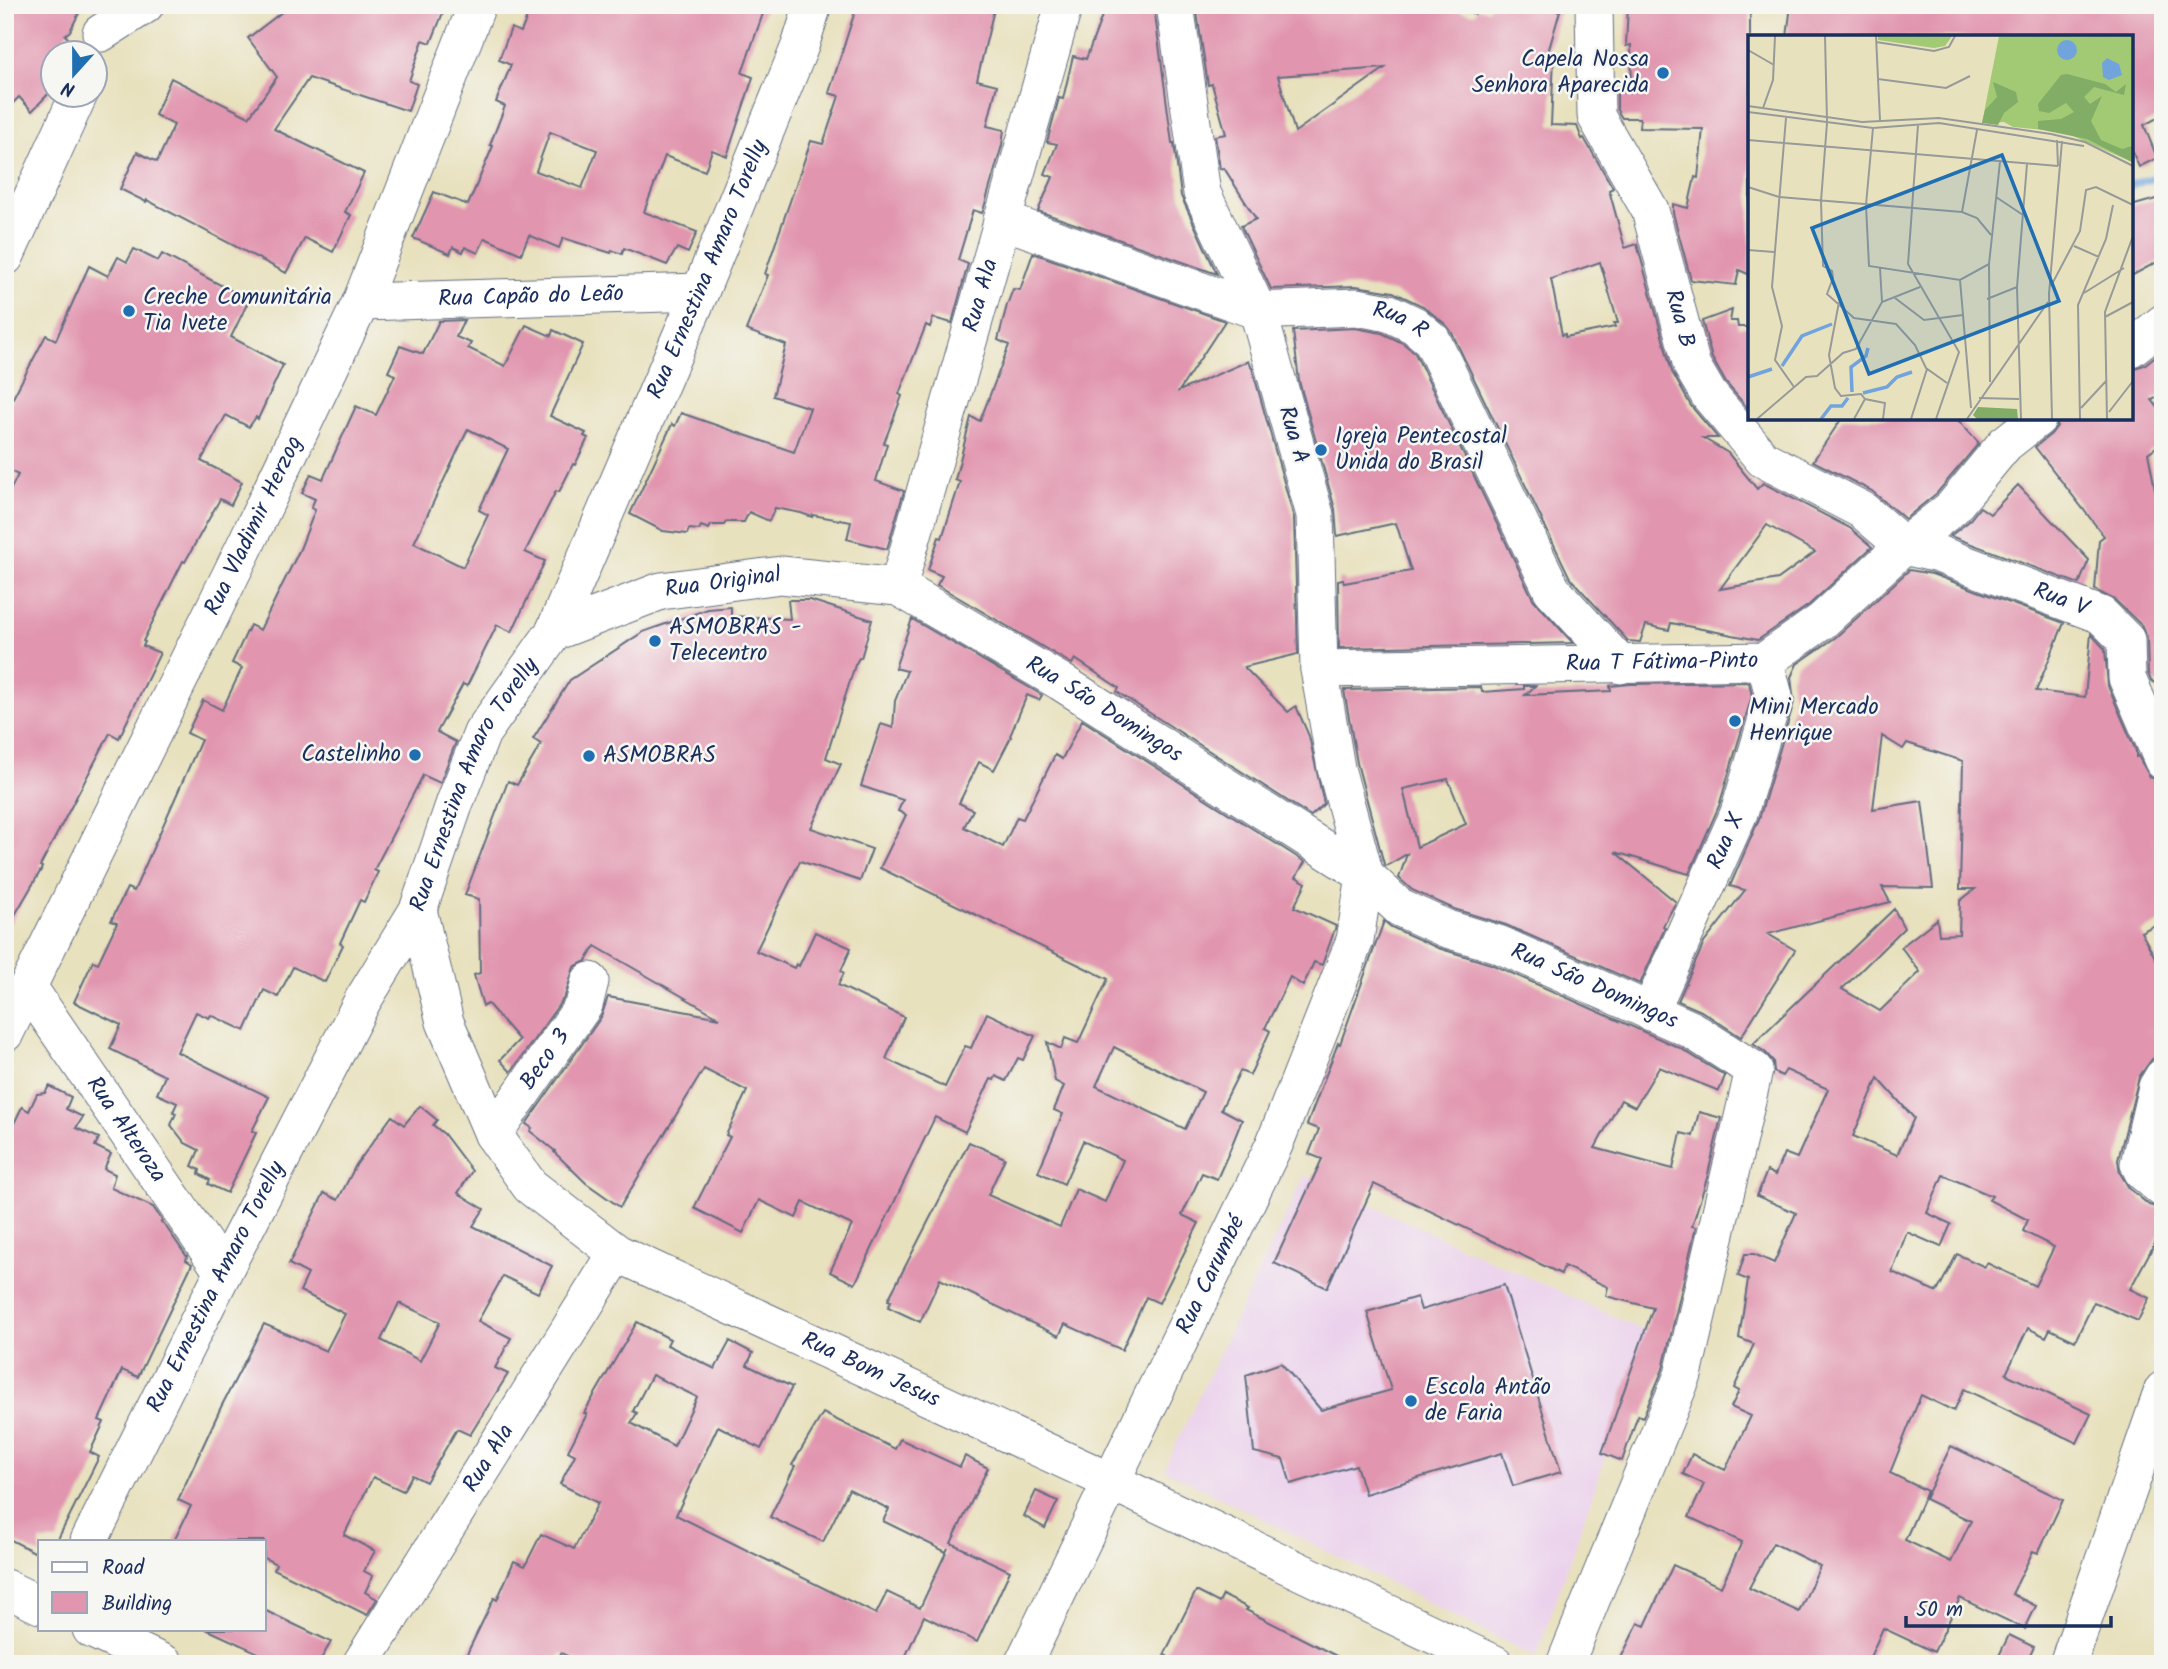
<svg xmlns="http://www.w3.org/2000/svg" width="2168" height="1669" font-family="Kalam,sans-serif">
  <rect width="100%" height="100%" fill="#f6f6f2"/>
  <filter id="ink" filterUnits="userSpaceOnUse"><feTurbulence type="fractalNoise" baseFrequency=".0143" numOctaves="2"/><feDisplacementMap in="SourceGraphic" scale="14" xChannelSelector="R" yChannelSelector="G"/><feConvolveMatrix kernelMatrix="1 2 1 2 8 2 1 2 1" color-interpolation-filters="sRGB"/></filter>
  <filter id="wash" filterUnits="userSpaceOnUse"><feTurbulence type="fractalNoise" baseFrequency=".00686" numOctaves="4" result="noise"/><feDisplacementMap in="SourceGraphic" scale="28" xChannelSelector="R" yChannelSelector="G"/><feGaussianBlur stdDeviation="1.57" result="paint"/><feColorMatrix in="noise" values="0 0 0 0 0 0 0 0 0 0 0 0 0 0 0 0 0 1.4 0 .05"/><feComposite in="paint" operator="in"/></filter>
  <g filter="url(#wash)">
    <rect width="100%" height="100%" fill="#e8e1be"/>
    <path fill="#ebd1ec" d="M1305,1175L1649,1333L1536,1657L1164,1469Z"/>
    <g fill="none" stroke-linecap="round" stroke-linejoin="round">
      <path stroke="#71a4dd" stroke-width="8" d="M2131,185L2163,175"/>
    </g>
    <g id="blocks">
      <g fill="#e195af" fill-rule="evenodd">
        <path d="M5,5H83L70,31L65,35L82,52H52V90L32,111L19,97L5,111Z"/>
        <path d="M291,5H446L431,43L423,40L409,81L417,84L408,111L309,78L274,129L364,173L345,212L351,215L333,252L305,238L286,273L147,200L146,202L120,189L137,152L157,162L174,125L155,115L171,78L249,117L277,77L248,38Z"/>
        <path d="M532,5H766L742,73L753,77L727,156L712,150L705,171L665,156L644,212L697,232L688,253L677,248L667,265L624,248L622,254L612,250L611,253L563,238L559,248L529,235L521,254L485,238L478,253L465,247L463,252L453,247L450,254L413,238L434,192L468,205L493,146L490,145L505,106L496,102L511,65L499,60L511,28L521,32ZM550,132L597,150L582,188L536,171Z"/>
        <path d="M857,5H911L939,13L941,5H995L977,80L997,85L987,126L1004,130L1002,145L983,211L982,213L973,210L958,260L968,264L952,323L933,318L930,327L926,325L899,394L902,396L884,443L887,444L876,481L904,491L887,549L847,539L851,522L813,515L812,517L801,513L775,508L769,521L749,512L744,522H726L724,525H711L709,529L701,526L699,530L689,529L687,534L663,531L630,514L672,424L675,426L681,413L794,452L810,408L773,396L786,345L746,330L768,275L765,274L779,233L811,141L823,144L839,96L829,93Z"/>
        <path d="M1106,5L1154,7L1172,143H1174L1181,196L1217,274L1038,211L1053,177L1045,174L1057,144L1047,142L1059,98L1063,99L1073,56L1086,59Z"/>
        <path d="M1432,5L1475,14L1477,8L1488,10L1490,5H1528L1560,11L1547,56L1554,57L1551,125L1577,126L1582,139L1584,138L1613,188L1609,190L1625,248L1637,244L1672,372L1691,406L1718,438H1703L1728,453L1757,489L1763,483L1850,528L1872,547L1809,605L1758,640L1671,623L1669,630L1646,625L1640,642L1628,641L1570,578L1451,331L1445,324L1423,306L1393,292L1356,286L1271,289L1241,226L1256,219L1224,168L1220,169L1215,136L1226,134L1212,84L1208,85L1196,6ZM1385,68L1295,132L1278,76ZM1600,262L1618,323H1614L1615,327L1565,337V334L1562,335L1551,279ZM1767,525L1815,552L1778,579L1720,589Z"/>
        <path d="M1628,5H1750V275L1739,270L1736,285L1691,280L1673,213V204L1688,208L1695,177L1698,178L1703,129L1639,128L1640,118H1622L1617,110V92H1632L1631,45L1626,46Z"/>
        <path d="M1791,5H2163V115L2144,125L2157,158L2139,167L2131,149V37H1787Z"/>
        <path d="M2163,197V259L2131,276V206Z"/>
        <path d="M134,249L158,261L162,254L249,300L231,337L283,365L258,419L256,417L249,427L226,415L201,461L242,482L231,505L220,499L185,562L183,561L143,641L145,642L143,646L160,653L119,738L110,733L40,866L42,867L41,870L5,932V500L18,475L5,468V413L46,335L56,340L89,266L108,276L118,257L127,262Z"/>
        <path d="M1033,253L1225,321L1179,391L1248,361L1252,368L1294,518L1298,654L1244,667L1288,712L1296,706L1309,736L1324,804L1311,816L1117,692L1119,688L1075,659L1072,664L937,585L942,576L928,570L939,537L942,538L960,482L955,480L971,417L980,421L1009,345L998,340L1007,305L1013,289L1020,290Z"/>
        <path d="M1732,310L1730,321H1737L1738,327H1750V411L1726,383L1712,358L1702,321Z"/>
        <path d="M464,320L456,337L471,343L468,348L505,366L526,325L551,336L553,330L583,344L550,416L586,433L584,436L588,438L575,465L573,464L559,492L556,491L525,552L545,561L512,632L497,625L467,686L463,684L437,732L456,742L440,783L423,775L374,870L378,872L364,902L360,900L340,943L343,945L325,982L293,967L278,997L264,990L245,1031L211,1015L209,1018L196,1012L177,1052L269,1097L252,1131L256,1133L227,1193L208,1184L210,1180L199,1174L200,1170L192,1166L199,1150L185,1143L171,1125L176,1113L173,1112L177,1103L157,1094L165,1076L110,1049L121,1025L74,1002L93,961L98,963L117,923L111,921L127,888L134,891L201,740L187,733L203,700L222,710L242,668L232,663L250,625L260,630L300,549L315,510L311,508L315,499L302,493L311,474L323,479L356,406L376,415L395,375L388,372L400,346L423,354L439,321ZM468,429L508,449L479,510L488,515L463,567L414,543Z"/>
        <path d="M1355,328L1382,333L1403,343L1415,353L1533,599L1573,643L1339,648L1338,580L1343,579L1344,583L1411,571L1396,523L1337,536L1335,509L1299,381L1293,331Z"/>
        <path d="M2163,350V394L2152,400L2163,414V442L2148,453L2156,494L2163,498V687L2151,681L2148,673L2147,639L2141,625L2115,600L2095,590L2099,540L2104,536L2035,447L2051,434L2057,426L2058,418H2131V369L2144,365Z"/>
        <path d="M1842,418H1956L1979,443L1937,493L1905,519L1872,491L1813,461Z"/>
        <path d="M2018,485L2089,560L2079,584L1950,536L1968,522L1980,507L1990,514Z"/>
        <path d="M1909,570L1932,574L2064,623L2036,691L2085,697L2091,634L2105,649L2108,686L2136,751V757L2138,756L2150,777L2161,782L2163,921L2141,932L2163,972V1056L2152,1059L2139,1077L2118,1160L2120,1173L2129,1188L2149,1205L2163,1209V1228L2130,1289L2149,1298L2138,1321L2094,1302L2075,1341L2050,1329L2046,1337L2028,1328L2006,1374L2091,1414L2077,1443L1964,1389L1954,1411L1921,1395L1890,1473L1927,1491L1905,1540L1951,1562L1971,1521L1925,1499L1951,1446L2063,1500L2038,1553L2033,1551L2012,1594L2036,1606L2025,1629L1960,1598L1934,1652L1883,1628L1867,1664H1618L1638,1623L1645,1626L1673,1565L1721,1587L1742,1542L1689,1517L1704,1484L1683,1474L1692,1454L1725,1470L1751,1416L1731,1407L1739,1391L1734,1388L1754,1344L1739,1338L1748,1280L1738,1276L1745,1254H1754L1774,1263L1796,1213L1757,1196L1767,1171L1775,1175L1784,1153L1797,1158L1828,1089L1786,1070L1782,1076L1774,1072L1773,1061L1765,1052L1753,1044L1894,909L1904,928L1842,989L1880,1011L1920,972L1901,947L1937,919L1939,935L1959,934L1960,901L1975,889H1960L1963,761L1907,743L1903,749L1882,736L1873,809L1922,801L1933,888L1882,887L1890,902L1768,934L1795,950L1741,1037L1701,1011L1678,1001L1704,943L1745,890L1730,886L1759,819L1794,702L1791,677L1797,664L1836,637ZM1878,1078L1914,1118L1897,1155L1853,1136ZM1943,1175L1992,1196L1989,1200L2028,1220L2023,1231L2054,1247L2035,1286L1987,1263L1985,1267L1957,1254L1937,1292L1892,1272L1907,1232L1941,1247L1951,1224L1927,1213ZM1773,1543L1820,1566L1799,1612L1749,1588Z"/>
        <path d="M788,600H810L872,620L861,658H859L855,665L826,758L841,764L811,828L872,849L860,881L800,861L756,951L794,968L796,964L799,966L815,932L851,948L841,971L844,973L838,985L904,1017L886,1059L945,1087L965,1046L971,1048L987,1013L1035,1036L1023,1060L1018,1058L1006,1081L996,1076L994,1080L991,1079L965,1132L935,1117L855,1284L830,1272L852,1225L803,1202L796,1218L759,1200L743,1233L694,1208L730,1137L726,1135L747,1091L704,1069L620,1207L586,1183L554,1152L555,1151L530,1131L532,1128L526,1124L601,1017L608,997L720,1018L595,946L586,961L574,967L565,996L511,1072L500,1060L519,1040L488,1004L483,1006L474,975L480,973L479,899L465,895L508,781L517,785L541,744L533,739L570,680L643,632L657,627L708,609L731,607V616L790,619Z"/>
        <path d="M912,619L1042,695L1039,700L1027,695L1010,736L1011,737L994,770L979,762L959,803L973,810L964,827L1003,847L1017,817L1023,819L1055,755L1062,759L1082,720L1305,862L1296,877L1306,883L1294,907L1336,926L1322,965L1314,962L1303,986L1290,977L1265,1028L1270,1031L1250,1075L1240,1071L1221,1109L1242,1120L1229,1152L1217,1179L1202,1173L1182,1215L1199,1223L1159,1303L1146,1297L1122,1350L1065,1324L1059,1336L940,1279L920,1322L888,1307L891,1301L888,1300L969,1142L1005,1158L988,1195L1060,1227L1076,1189L1105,1202L1123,1160L1083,1141L1064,1184L1038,1172L1063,1114L1054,1110L1064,1086L1055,1081L1047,1042L1061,1049L1065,1038L1078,1043L1108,979L880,868L906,815L898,811L903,800L861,786L881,724L893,728L895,701L907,671L895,668ZM1114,1047L1203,1092L1185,1129L1096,1086Z"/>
        <path d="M1749,682L1752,696L1719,806L1689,874L1615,852L1676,902L1663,926L1665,928L1640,984L1506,925L1454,909L1412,890L1399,878L1407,854L1386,866L1384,864L1357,763L1344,690L1481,687L1482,692L1524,689V686H1535L1525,695L1611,691L1610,686L1630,684ZM1448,779L1466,824L1417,847L1403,789Z"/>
        <path d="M1384,921L1391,927L1438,948L1491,964L1680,1048L1725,1076L1719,1091L1659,1067L1635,1107L1621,1100L1595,1148L1673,1169L1681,1133L1693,1136L1699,1112L1721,1118L1707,1178L1692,1226L1696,1227L1663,1369L1643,1417L1638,1415L1622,1461L1602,1453L1653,1308L1606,1296L1608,1287L1564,1266L1561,1274L1374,1184L1327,1288L1274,1263L1322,1159L1309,1154L1319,1129L1307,1125L1338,1043L1340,1044Z"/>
        <path d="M49,1086L71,1097L66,1109L83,1117L76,1128L99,1138L95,1146L111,1154L104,1169L115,1174L111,1188L153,1207L162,1220L161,1222L164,1224L187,1257L186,1260L192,1264L138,1377L122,1370L99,1420L104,1422L90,1452L99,1457L57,1541H40V1555L5,1537V1142L22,1107L29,1111L37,1094L45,1093Z"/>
        <path d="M420,1106L437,1120L433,1125L444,1134L472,1171L458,1193L484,1209L473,1226L552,1266L538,1293L503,1276L478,1321L511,1338L495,1368L508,1374L470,1435L457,1429L426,1482L412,1475L403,1491L373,1477L344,1535L375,1551L364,1571L373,1576L365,1592L377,1599L367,1615L274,1569L276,1564L264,1558V1541H174L191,1506L178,1500L221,1407L264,1324L326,1351L345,1314L300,1291L308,1274L289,1264L324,1193L338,1200L356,1165L392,1116L404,1125ZM399,1303L440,1322L420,1361L381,1340Z"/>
        <path d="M1504,1285L1561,1472L1513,1486L1502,1453L1365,1494L1356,1465L1291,1484L1283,1459L1254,1452L1246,1375L1281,1363L1321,1410L1391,1390L1367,1312L1417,1297L1421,1310Z"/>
        <path d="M637,1322L670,1339L667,1345L715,1369L730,1341L753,1353L747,1365L792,1387L761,1449L718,1426L676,1515L876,1614L887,1592L920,1608L948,1548L946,1552L883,1521L889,1509L849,1489L823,1542L770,1517L795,1466L792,1465L823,1413L895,1449L900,1439L960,1467L965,1456L988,1468L951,1543L1010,1571L977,1642L924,1616L902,1664H585L561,1653L556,1664H462L494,1598L497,1600L514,1561L525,1566L541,1534L574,1549L598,1503L560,1484L575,1455L568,1451L587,1414L584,1413ZM652,1375L697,1397L674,1446L631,1423L637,1413L633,1411Z"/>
        <path d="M1036,1491L1058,1501L1045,1528L1024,1516Z"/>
        <path d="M1196,1591L1219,1603L1223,1595L1248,1608L1246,1610L1352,1664H1163L1167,1656L1164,1655Z"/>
        <path d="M264,1610L331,1642L318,1664H294L279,1656L276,1661L206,1629H264Z"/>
        <path d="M2009,1635L2034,1647L2026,1664H1995Z"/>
      </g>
    </g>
  </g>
  <g filter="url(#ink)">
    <use href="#blocks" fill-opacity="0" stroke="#636d80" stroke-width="2"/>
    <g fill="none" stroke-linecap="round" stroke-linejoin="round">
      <g stroke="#636d80" stroke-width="39">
        <g id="minor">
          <path id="s1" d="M1594,5L1596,116L1650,210L1692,366L1709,395L1763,459L1862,510L1904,546L1938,554L2101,615L2126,640L2127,678L2163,761"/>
          <path d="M101,33L145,5"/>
          <path id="s2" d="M1002,220L1258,311L1357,307L1389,313L1414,325L1432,340L1552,590L1621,665"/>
          <path d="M5,257L79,94"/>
          <path id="s3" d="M361,302L700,292"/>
          <path d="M2131,348L2163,323"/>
          <path id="s4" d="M898,587L1064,5"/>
          <path id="s5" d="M554,632L661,591L781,575L898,587L1061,682L1365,875L1400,908L1447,929L1498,944L1690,1029L1754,1070L1683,1375L1565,1664"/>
          <path id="s6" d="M1319,669L1765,661L1822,621L1904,546L1952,508L2005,444L2038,418"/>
          <path id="s7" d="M418,910L445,1022L493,1134L530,1186L617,1253L1110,1481L1495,1664"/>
          <path id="s8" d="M28,987L223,1272"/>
          <path id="s9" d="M1650,1012L1739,813L1774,696L1765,661"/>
          <path id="s10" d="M5,1033L243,550L361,302L477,5"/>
          <path d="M2163,1077L2157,1087L2139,1164L2143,1172L2163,1189"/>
          <path id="s11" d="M493,1134L584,1005L590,981"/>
          <path id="s12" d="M89,1541L223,1272L363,1000L418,910L455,802L482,733L554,632L700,292L800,46L813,5"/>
          <path d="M5,1588L40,1605"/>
          <path d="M91,1629L165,1664"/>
          <path id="s13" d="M361,1664L617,1253"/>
          <path id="s14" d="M1023,1664L1274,1145L1355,940L1365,875L1336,768L1319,669L1315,515L1258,311L1202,193L1175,5"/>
          <path d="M2068,1664L2163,1390"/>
        </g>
      </g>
      <use href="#minor" stroke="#fff" stroke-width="37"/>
    </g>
  </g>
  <g fill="#1f6fb2" stroke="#f6f6f2" stroke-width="2.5">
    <circle cx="1663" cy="73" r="7"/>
    <circle cx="129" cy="311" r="7"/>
    <circle cx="1321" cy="450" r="7"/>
    <circle cx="655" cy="641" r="7"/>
    <circle cx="1735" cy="721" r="7"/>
    <circle cx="415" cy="755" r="7"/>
    <circle cx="589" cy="756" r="7"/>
    <circle cx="1411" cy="1401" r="7"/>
  </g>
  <g text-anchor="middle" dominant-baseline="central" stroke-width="5" stroke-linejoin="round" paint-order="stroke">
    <g font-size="23" fill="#1b2f5e" stroke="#f6f6f2" text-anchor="start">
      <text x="1649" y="60" text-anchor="end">Capela Nossa<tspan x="1649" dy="26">Senhora Aparecida</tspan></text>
      <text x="143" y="298">Creche Comunitária<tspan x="143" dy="26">Tia Ivete</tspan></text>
      <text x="1335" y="437">Igreja Pentecostal<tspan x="1335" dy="26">Unida do Brasil</tspan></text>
      <text x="669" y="628">ASMOBRAS -<tspan x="669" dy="26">Telecentro</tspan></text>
      <text x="1749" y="708">Mini Mercado<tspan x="1749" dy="26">Henrique</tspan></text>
      <text x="401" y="755" text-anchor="end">Castelinho</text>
      <text x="603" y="756">ASMOBRAS</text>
      <text x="1425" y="1388">Escola Antão<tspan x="1425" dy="26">de Faria</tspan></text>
    </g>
    <g font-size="23" fill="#1b2f5e" stroke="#f6f6f2">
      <text stroke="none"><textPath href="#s12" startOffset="1418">Rua Ernestina Amaro Torelly</textPath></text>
      <text stroke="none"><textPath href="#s4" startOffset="303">Rua Ala</textPath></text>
      <text stroke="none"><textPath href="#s3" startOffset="170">Rua Capão do Leão</textPath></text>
      <text stroke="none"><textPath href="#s1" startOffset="332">Rua B</textPath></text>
      <text stroke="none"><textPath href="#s2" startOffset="416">Rua R</textPath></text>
      <text transform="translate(1293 435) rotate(74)">Rua A</text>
      <text stroke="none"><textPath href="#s10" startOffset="565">Rua Vladimir Herzog</textPath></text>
      <text stroke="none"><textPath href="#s5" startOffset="177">Rua Original</textPath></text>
      <text stroke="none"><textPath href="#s1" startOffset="831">Rua V</textPath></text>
      <text stroke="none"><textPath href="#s6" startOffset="343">Rua T Fátima-Pinto</textPath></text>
      <text stroke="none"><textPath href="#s5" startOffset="593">Rua São Domingos</textPath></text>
      <text stroke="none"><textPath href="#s12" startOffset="850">Rua Ernestina Amaro Torelly</textPath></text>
      <text stroke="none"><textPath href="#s9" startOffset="187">Rua X</textPath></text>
      <text stroke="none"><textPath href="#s5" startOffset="1160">Rua São Domingos</textPath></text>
      <text stroke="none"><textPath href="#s11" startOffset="91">Beco 3</textPath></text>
      <text stroke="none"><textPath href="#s8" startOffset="173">Rua Alteroza</textPath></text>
      <text stroke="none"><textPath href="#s14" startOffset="432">Rua Carumbé</textPath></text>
      <text stroke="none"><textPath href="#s12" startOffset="284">Rua Ernestina Amaro Torelly</textPath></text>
      <text stroke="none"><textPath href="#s7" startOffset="690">Rua Bom Jesus</textPath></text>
      <text stroke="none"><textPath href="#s13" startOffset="242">Rua Ala</textPath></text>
    </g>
  </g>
  <g transform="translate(1748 35)">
    <rect width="385" height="385" fill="#e8e1be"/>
    <path d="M130,1H204L197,11L186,13L130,5ZM251,1H385L384,127L316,97L265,92L256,87L234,88Z" fill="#a2c974"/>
    <path d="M319,39L357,49L368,57L378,49L376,60L346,52L336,62L342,69L354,61L343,86L353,105L374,114L384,111V127L339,104L290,94V86L313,84L326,77L318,68L301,78L291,76L290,69L313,40ZM245,47L268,57L270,67L256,78L250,90L234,88L237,75L249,62ZM230,372L269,374L270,384H229L225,380Z" fill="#81ad66"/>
    <path d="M309 15a10 10 0 1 1 20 0a10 10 0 1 1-20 0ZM359,23L371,29L374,40L361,45L355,42L354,28Z" fill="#71a4dd"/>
    <path fill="none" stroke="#71a4dd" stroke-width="3.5" d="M34,331L54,301L84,289M0,342L24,334M104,357L103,332L118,321L120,313M115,358L139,352L149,342L164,337M73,384L83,371H94L100,363"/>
    <path fill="none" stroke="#969a98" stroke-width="2" d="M77,1L79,86M128,1L132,86M128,7L186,16L201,12L207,1M0,15L26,30M130,44L198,53L222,41M0,71L114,87L191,83L303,99L337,107L385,131M15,73L25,45L27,1M0,77L125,93L191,88L336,111M38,83L24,252L34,291L27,325L46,352M79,88L73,166L75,231L84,236L85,243L79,259L106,283L148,289L167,310L178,333L199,348M170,90L160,229L211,317L188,384M125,93L118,170L121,231L212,245L241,229M0,105L310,131M309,105L310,131M0,152L31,162L214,177L229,183L243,200M248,162L275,180M214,177L229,95M326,211L351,222M0,215L26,217M132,233L134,267M212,245L223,373M303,251L332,196L338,155L348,152L385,170M336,258L376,233M147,263L176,285L215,280M239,264L269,252M91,267L81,320L87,353L93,361L113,359L117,364L137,368L135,384M357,282L385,267M242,347L241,229L252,127M231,363L271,364M333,373L359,345M361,377L385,346M9,384L58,342L69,341L95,318L108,314L134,267L172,252M106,384L117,364M163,384L179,334M219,384L300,267M273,384L269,252L279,129M304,384L301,259L314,106M332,384L330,270L358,204L365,170M359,384L357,277L385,201"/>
    <path fill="#1f6fb2" fill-opacity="0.15" stroke="#1f6fb2" stroke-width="3.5" d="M254,120L311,266L121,339L64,193Z"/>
    <rect width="385" height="385" fill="none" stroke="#1b2f5e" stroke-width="3.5"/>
  </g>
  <rect width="2168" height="1669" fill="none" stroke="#f6f6f2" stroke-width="28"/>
  <rect x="38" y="1540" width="228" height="91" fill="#f6f6f2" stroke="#9ea6b7" stroke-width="2"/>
  <rect x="52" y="1562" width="35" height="10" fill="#ffffff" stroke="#9ea6b7" stroke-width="2"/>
  <text x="102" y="1574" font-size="21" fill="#1b2f5e">Road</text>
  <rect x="52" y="1592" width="35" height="21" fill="#e195af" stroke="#9ea6b7" stroke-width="2"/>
  <text x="102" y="1610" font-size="21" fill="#1b2f5e">Building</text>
  <g transform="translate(74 74) rotate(201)"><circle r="33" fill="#f6f6f2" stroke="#9ea6b7" stroke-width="2"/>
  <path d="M0-5L12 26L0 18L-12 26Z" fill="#1f6fb2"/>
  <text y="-10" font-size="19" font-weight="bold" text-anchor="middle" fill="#1b2f5e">N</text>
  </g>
  <path d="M1906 1616v10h205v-10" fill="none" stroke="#1b2f5e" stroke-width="3.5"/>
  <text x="1916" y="1616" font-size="21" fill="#1b2f5e" stroke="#f6f6f2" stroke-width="5" paint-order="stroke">50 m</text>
</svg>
